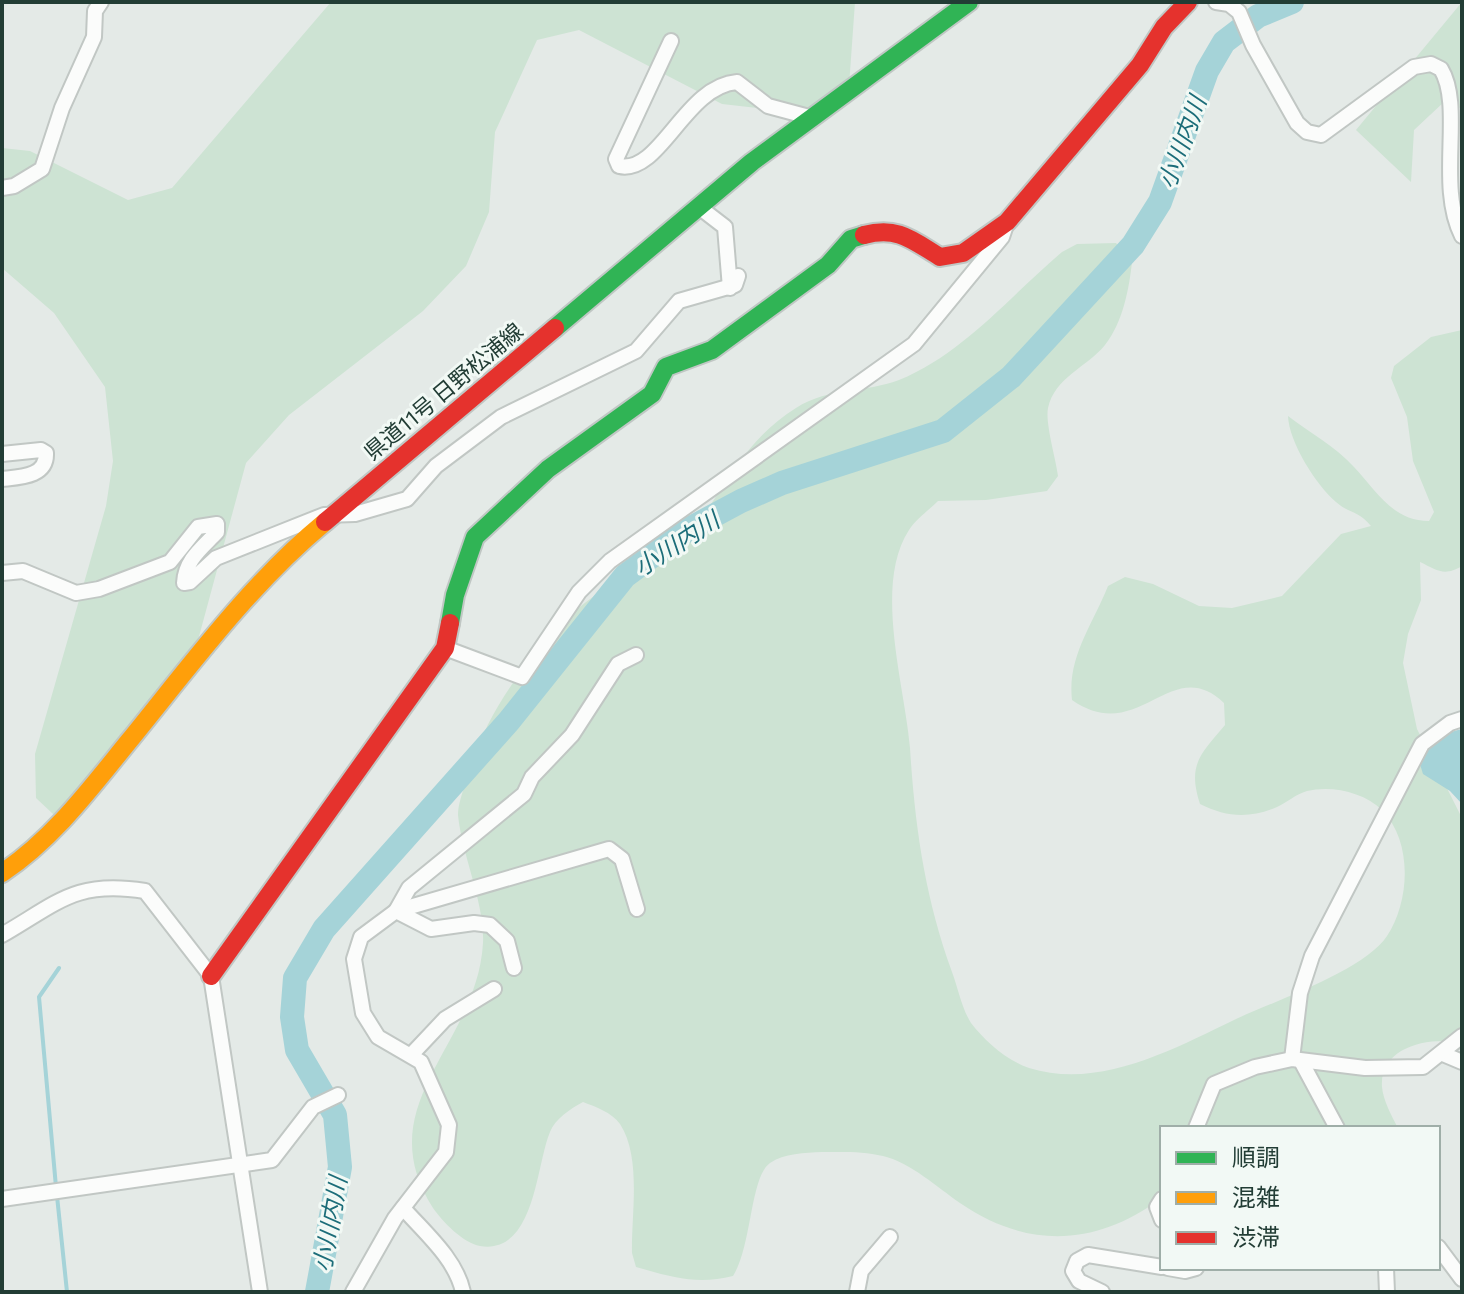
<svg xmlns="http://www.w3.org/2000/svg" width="1464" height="1294" font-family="Commissioner,'Noto Sans JP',sans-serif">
  <rect width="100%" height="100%" fill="#e4eae7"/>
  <g fill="#cde3d3">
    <path d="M331,2H855L849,86L802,113L722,104L579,30L537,40L495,132L489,212L466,266L423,311L289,415L246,463L191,666L73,811L53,814L36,798L35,754L106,506L113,461L105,387L54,313L2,268V148L30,151L128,200L172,188Z"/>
    <path d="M1462,2V109L1445,101L1414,130L1411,182L1356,130Z"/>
    <path d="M1116,243L1132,262C1129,289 1123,322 1105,345C1086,368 1055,377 1048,408C1045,423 1056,459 1058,476L1047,491L986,500L938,501C929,510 916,519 909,530C873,585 905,686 910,748C915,828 925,897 952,972C958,988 962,1009 971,1023C985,1041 1006,1060 1029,1068C1100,1090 1173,1049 1234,1020C1274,1001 1364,971 1387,936C1410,901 1413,842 1382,810C1364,792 1331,785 1307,791C1296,794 1286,803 1277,807C1249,819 1226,817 1200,804C1187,764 1201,754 1225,725L1224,703C1171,652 1139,747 1072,700C1067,657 1093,624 1108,586L1125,577L1153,584L1199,606L1232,608L1282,596L1341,534L1371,526C1359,511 1348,513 1336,502C1316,485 1289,442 1288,416C1309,432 1336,447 1354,467C1376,490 1392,521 1429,521L1434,512L1413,461L1407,417L1391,378L1394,366L1431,337L1462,330V566C1444,577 1437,570 1420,562L1421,600L1408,634L1403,663L1417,729L1462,818V1043C1431,1036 1379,1046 1382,1087C1383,1100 1392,1117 1398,1128H1162V1198C1096,1246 1029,1250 960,1203C937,1187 911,1163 883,1156C863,1151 843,1152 822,1152C805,1153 784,1153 770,1163C750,1177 752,1246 733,1276C697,1285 671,1277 636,1267L632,1253C631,1215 642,1158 620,1124C611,1112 596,1107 583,1102C570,1109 555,1119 550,1132C536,1165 535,1255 480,1246C463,1243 443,1222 433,1208C367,1104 477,1047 483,943C485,903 462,856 458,815C458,805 462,794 465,785C479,731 506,688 542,645C557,627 579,605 599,593C630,575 663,564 689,536C699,526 707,510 715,498C738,462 759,431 796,408C829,387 865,393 899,380C963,354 1010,296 1062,252L1077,244Z"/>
  </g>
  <path fill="#a5d3d8" d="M1462,729V804L1450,791L1423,774L1419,761C1429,744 1443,733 1462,729Z"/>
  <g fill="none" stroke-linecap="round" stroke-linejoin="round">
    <g stroke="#a5d3d8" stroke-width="4">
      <path d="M56,1187L39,997L59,968"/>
      <path d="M57,1196L67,1292"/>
    </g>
    <path stroke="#a5d3d8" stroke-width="24" d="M317,1292L340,1167L335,1115L297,1050L292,1017L295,978L324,929L509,721L625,576L687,530L741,501L782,483L943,431L1011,377L1133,245L1160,202L1207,71L1224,42L1258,16L1292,2"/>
    <g stroke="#c1c7c4" stroke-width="18">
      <g id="street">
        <path d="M1216,2L1229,4L1239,12L1253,45L1297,123L1307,132L1321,135L1414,67L1431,64L1441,69C1464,107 1436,185 1462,236"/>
        <path d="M671,41L616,159L619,166C660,175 685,86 737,82L768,106L813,118"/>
        <path d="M2,188L14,186L42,169L62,108L94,37L95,11L101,2"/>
        <path d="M699,207L725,227L730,288"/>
        <path d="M2,454L41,450L46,453C47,477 20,477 2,479"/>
        <path d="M2,573L23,571L76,593L99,589L170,562L198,527L217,524V532C202,548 185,560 184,583L190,582L216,558L324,515L355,514L407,499L436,466L501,417L636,351L679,301L735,285L738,276"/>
        <path d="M445,648L522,677L579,592L610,561L914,344L1002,237L1007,222"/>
        <path d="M2,935C59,902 76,880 145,891L211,976L260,1292"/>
        <path d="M514,968L507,941L490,925L474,923L431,929L396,911L409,888L524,794L532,777L572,735L618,664L636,655"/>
        <path d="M412,1054L445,1019L494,989"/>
        <path d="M1443,1054L1462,1062"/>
        <path d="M1292,1059L1300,993L1312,956L1422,744L1450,723L1462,719"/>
        <path d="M1302,1063L1337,1128"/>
        <path d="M1196,1128L1214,1084L1255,1067L1292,1059L1365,1068L1423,1067L1462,1036"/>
        <path d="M2,1199L272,1160L313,1107L338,1095"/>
        <path d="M1162,1199L1157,1207L1162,1220"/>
        <path d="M403,1208C425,1233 456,1259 463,1292"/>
        <path d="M1438,1247L1462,1279"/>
        <path d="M1168,1268L1185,1271L1196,1268"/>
        <path d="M1386,1268L1387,1292"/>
        <path d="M353,1292L395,1218L446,1152L449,1125L421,1062L378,1037L363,1013L354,959L361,937L396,911L609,849L622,859L637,909"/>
        <path d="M857,1292L861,1271L890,1237"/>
        <path d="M1102,1292L1079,1281L1073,1271L1077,1261L1088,1255L1162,1267"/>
      </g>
    </g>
    <g stroke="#c0c7c4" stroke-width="22">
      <g id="fast">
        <path d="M555,328L752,162L969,2"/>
        <path d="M450,623L455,595L475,537L548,469L652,394L666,367L712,350L828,265L851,239L864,235"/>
      </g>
    </g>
    <g stroke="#c0c7c4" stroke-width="22">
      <path id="slow" d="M2,873C53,839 90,789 129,741C190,666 250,584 325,522"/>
    </g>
    <g stroke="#c0c7c4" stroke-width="22">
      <g id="jam">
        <path d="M864,235C898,226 912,240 940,257L963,253L1007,222L1140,65L1164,27L1188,2"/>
        <path d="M325,522L555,328"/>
        <path d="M211,976L445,648L450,623"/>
      </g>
    </g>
    <use href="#street" stroke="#fbfcfb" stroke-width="14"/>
    <use href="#fast" stroke="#30b455" stroke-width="18"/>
    <use href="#slow" stroke="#ff9f0a" stroke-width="18"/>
    <use href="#jam" stroke="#e5322d" stroke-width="18"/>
  </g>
  <g text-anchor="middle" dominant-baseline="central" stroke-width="6" stroke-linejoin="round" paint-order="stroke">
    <g font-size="22" fill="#223d35" stroke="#f2f9f5">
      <text transform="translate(443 391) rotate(-40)">県道11号 日野松浦線</text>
    </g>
    <g font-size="24" font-style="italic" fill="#1c6d79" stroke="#f2f9f5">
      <text transform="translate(1181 142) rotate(-70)">小川内川</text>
      <text transform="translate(676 543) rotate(-33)">小川内川</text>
      <text transform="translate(329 1224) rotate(-80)">小川内川</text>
    </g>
  </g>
  <rect width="1464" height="1294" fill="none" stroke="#223d35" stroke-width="8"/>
  <rect x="1160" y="1126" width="280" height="144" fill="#f2f9f5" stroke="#9faea8" stroke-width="2"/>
  <rect x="1176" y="1152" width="40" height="12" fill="#30b455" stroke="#9faea8" stroke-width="2"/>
  <text x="1232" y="1166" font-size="24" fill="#223d35">順調</text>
  <rect x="1176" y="1192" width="40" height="12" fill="#ff9f0a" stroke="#9faea8" stroke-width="2"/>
  <text x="1232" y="1206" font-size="24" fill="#223d35">混雑</text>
  <rect x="1176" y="1232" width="40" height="12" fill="#e5322d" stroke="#9faea8" stroke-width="2"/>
  <text x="1232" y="1246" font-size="24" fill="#223d35">渋滞</text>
</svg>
